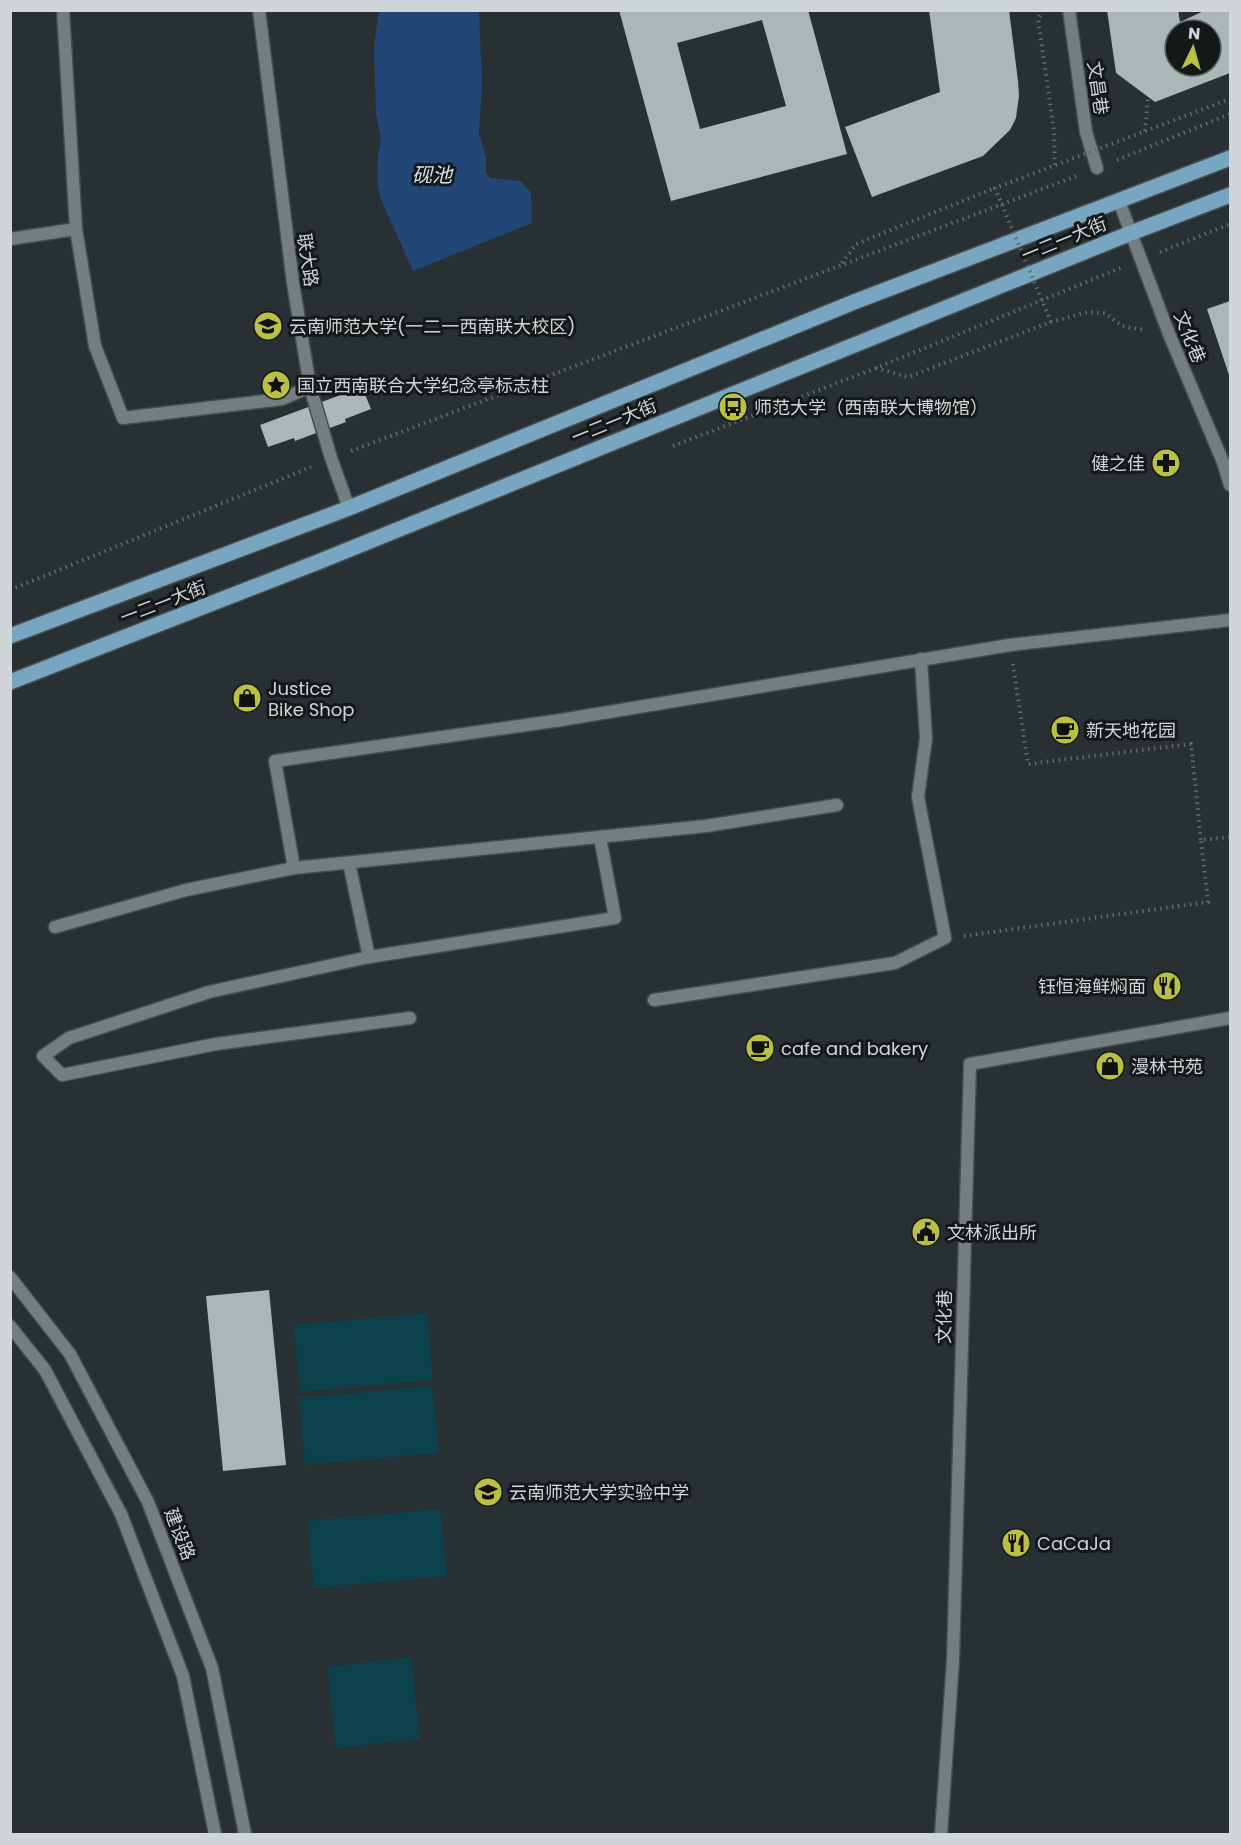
<svg xmlns="http://www.w3.org/2000/svg" width="1241" height="1845" font-family="Poppins,'Noto Sans SC',sans-serif">
  <rect width="100%" height="100%" fill="#283033"/>
  <g fill="#0b424c">
    <path d="M427,1313L433,1380L300,1392L294,1325Z"/>
    <path d="M432,1386L439,1453L305,1465L299,1398Z"/>
    <path d="M440,1509L447,1576L314,1588L307,1521Z"/>
    <path d="M411,1657L420,1739L336,1748L327,1667Z"/>
  </g>
  <path fill="#224676" d="M379,11H479L482,82L479,133L486,158V173L491,178L521,181L531,193L532,223L413,271L380,197L377,178L378,154L381,141L376,113L374,47Z"/>
  <g fill="#abb6b6" fill-rule="evenodd">
    <path d="M619,10H808L847,154L671,201ZM762,20L786,106L700,129L677,43Z"/>
    <path d="M929,10H1009L1018,81L1019,96L1016,118L1010,130L983,156L872,197L845,127L940,92Z"/>
    <path d="M1107,10H1178L1180,22L1206,10H1230V73L1155,102L1116,73ZM1175,30H1211V66H1175Z"/>
    <path d="M1230,301V378L1207,309Z"/>
    <path d="M362,387L371,409L345,419L346,422L295,441L294,438L268,447L260,425Z"/>
    <path d="M269,1290L286,1465L223,1471L206,1296Z"/>
  </g>
  <g fill="none" stroke-linecap="round" stroke-linejoin="round">
    <g stroke="#464d4f" stroke-width="15">
      <g id="service">
        <path d="M63,10L76,229"/>
        <path d="M259,10L293,283L310,387L331,458L349,508"/>
        <path d="M10,239L76,229L95,346L123,418L282,399L310,387"/>
        <path d="M349,863L369,957"/>
        <path d="M294,868L275,761L561,720L1010,645L1230,620"/>
        <path d="M55,927L186,890L294,868L706,826L837,805"/>
        <path d="M654,1000L895,963L945,938L918,797L926,738L921,659"/>
        <path d="M410,1018L216,1044L62,1075L43,1056L69,1038L209,992L369,957L615,918L600,837"/>
      </g>
    </g>
    <g stroke="#464d4f" stroke-width="15">
      <g id="minor">
        <path d="M1069,10L1086,132L1097,168"/>
        <path d="M1119,201L1169,334L1223,462L1230,485"/>
        <path d="M941,1834L953,1660L970,1064L1230,1018"/>
      </g>
    </g>
    <g stroke="#464d4f" stroke-width="15">
      <g id="tertiary">
        <path d="M10,1277L70,1354L148,1502L212,1668L245,1834"/>
        <path d="M10,1326L45,1370L121,1514L183,1676L215,1834"/>
      </g>
    </g>
    <g stroke="#464d4f" stroke-width="18">
      <g id="primary">
        <path d="M10,636L349,508L854,302L1230,158"/>
        <path d="M10,682L318,562L1131,233L1230,195"/>
      </g>
    </g>
    <g stroke="#636a6d" stroke-width="4" stroke-dasharray="1.5 4.5" stroke-linecap="butt">
      <path d="M1043,10L1038,19L1054,132L1055,165"/>
      <path d="M1145,131L1148,97"/>
      <path d="M1117,160L1230,114"/>
      <path d="M1160,252L1230,224"/>
      <path d="M842,263L856,244L995,188"/>
      <path d="M876,368L908,377L1051,322L1088,312L1105,313L1122,326L1145,330"/>
      <path d="M673,446L876,368L1123,267"/>
      <path d="M351,451L1079,175"/>
      <path d="M10,590L311,467"/>
      <path d="M1013,664L1028,764L1191,744L1201,840"/>
      <path d="M964,936L1208,902L1201,840L1230,837"/>
    </g>
    <use href="#service" stroke="#747e80" stroke-width="12"/>
    <use href="#minor" stroke="#747e80" stroke-width="12"/>
    <use href="#tertiary" stroke="#747e80" stroke-width="12"/>
    <use href="#primary" stroke="#78a6c0" stroke-width="15"/>
    <path stroke="#636a6d" stroke-width="4" stroke-dasharray="1.5 4.5" stroke-linecap="butt" d="M1051,322L995,188L1230,99"/>
  </g>
  <defs>
    <g id="university-disc" transform="scale(1.5)"><circle r="9.5" fill="#bbc044" stroke="#141819"/><path d="M0-5L7-2L0 1L-7-2ZM-4 1L0 2.5L4 1V4Q0 6-4 4Z" fill="#111"/></g>
    <g id="sight-disc" transform="scale(1.5)"><circle r="9.5" fill="#bbc044" stroke="#141819"/><path d="M0-6L1.8-2.2L6-1.7L2.9 1.2L3.7 5.4L0 3.3L-3.7 5.4L-2.9 1.2L-6-1.7L-1.8-2.2Z" fill="#111"/></g>
    <g id="bus-disc" transform="scale(1.5)"><circle r="9.5" fill="#bbc044" stroke="#141819"/><path d="M-5-6H5V4H4V6H2V4H-2V6H-4V4H-5ZM-3.5-4V0h7V-4ZM-3.5 1.2v1.5H-2V1.2ZM2 1.2v1.5H3.5V1.2Z" fill="#111"/></g>
    <g id="pharmacy-disc" transform="scale(1.5)"><circle r="9.5" fill="#bbc044" stroke="#141819"/><path d="M-2-6h4v4h4v4h-4v4h-4v-4h-4v-4h4Z" fill="#111"/></g>
    <g id="shop-disc" transform="scale(1.5)"><circle r="9.5" fill="#bbc044" stroke="#141819"/><path d="M-5-2.5h2.3a2.7 3.5 0 0 1 5.4 0H5L5.5 6h-11ZM-1.5-2.5h3a1.5 2.3 0 0 0-3 0Z" fill="#111"/></g>
    <g id="cafe-disc" transform="scale(1.5)"><circle r="9.5" fill="#bbc044" stroke="#141819"/><path d="M-5.5-4.5H6V0H3Q3 3.5 0 3.5H-2.5Q-5.5 3.5-5.5 0ZM3-3.2v2h1.7v-2ZM-6 4.5H4V6H-6Z" fill="#111"/></g>
    <g id="restaurant-disc" transform="scale(1.5)"><circle r="9.5" fill="#bbc044" stroke="#141819"/><path d="M-5-6h1v4h1v-4h1v4h1v-4h1v5L-1.5 .5V6h-2V.5L-5-1ZM5-6V6H3V1.5H1.5Q1.5-4 5-6Z" fill="#111"/></g>
    <g id="civic-disc" transform="scale(1.5)"><circle r="9.5" fill="#bbc044" stroke="#141819"/><path d="M-.6-6.5H3V-4.5H.6V-3L4-1V1h2V6H-6V1h2V-1L-.6-3ZM-1.2 2.5V6h2.4V2.5Z" fill="#111"/></g>
    <g id="school-disc" transform="scale(1.5)"><circle r="9.5" fill="#bbc044" stroke="#141819"/><path d="M0-5L7-2L0 1L-7-2ZM-4 1L0 2.5L4 1V4Q0 6-4 4Z" fill="#111"/></g>
  </defs>
  <g fill-rule="evenodd">
    <use href="#university-disc" x="268" y="326"/>
    <use href="#sight-disc" x="276" y="385"/>
    <use href="#bus-disc" x="733" y="407"/>
    <use href="#pharmacy-disc" x="1166" y="463"/>
    <use href="#shop-disc" x="247" y="698"/>
    <use href="#cafe-disc" x="1065" y="730"/>
    <use href="#restaurant-disc" x="1167" y="986"/>
    <use href="#cafe-disc" x="760" y="1048"/>
    <use href="#shop-disc" x="1110" y="1066"/>
    <use href="#civic-disc" x="926" y="1232"/>
    <use href="#school-disc" x="488" y="1492"/>
    <use href="#restaurant-disc" x="1016" y="1543"/>
  </g>
  <g text-anchor="middle" dominant-baseline="central" stroke-width="6" stroke-linejoin="round" paint-order="stroke">
    <g font-size="18" fill="#d0d6d7" stroke="#141819">
      <text transform="translate(1098 88) rotate(82)">文昌巷</text>
      <text transform="translate(1064 239) rotate(-22)">一二一大街</text>
      <text transform="translate(308 260) rotate(82)">联大路</text>
      <text transform="translate(1190 337) rotate(68)">文化巷</text>
      <text transform="translate(614 421) rotate(-22)">一二一大街</text>
      <text transform="translate(163 602) rotate(-21)">一二一大街</text>
      <text transform="translate(944 1317) rotate(-89)">文化巷</text>
      <text transform="translate(180 1534) rotate(69)">建设路</text>
    </g>
    <g font-size="18" fill="#d0d6d7" stroke="#141819" text-anchor="start">
      <text x="289" y="326">云南师范大学(一二一西南联大校区)</text>
      <text x="297" y="385">国立西南联合大学纪念亭标志柱</text>
      <text x="754" y="407">师范大学（西南联大博物馆）</text>
      <text x="1145" y="463" text-anchor="end">健之佳</text>
      <text x="268" y="688">Justice<tspan x="268" dy="21">Bike Shop</tspan></text>
      <text x="1086" y="730">新天地花园</text>
      <text x="1146" y="986" text-anchor="end">钰恒海鲜焖面</text>
      <text x="781" y="1048">cafe and bakery</text>
      <text x="1131" y="1066">漫林书苑</text>
      <text x="947" y="1232">文林派出所</text>
      <text x="509" y="1492">云南师范大学实验中学</text>
      <text x="1037" y="1543">CaCaJa</text>
    </g>
    <g font-size="20" font-style="italic" fill="#d5e0f0" stroke="#141819">
      <text x="432" y="175">砚池</text>
    </g>
  </g>
  <rect width="1241" height="1845" fill="none" stroke="#d0d6d7" stroke-width="24"/>
  <g transform="translate(1193 48) rotate(5)"><circle r="28" fill="#141819" stroke="#5f6465" stroke-width="1.5"/>
  <path d="M0-4.5L10 22L0 15L-10 22Z" fill="#bbc044"/>
  <text y="-9" font-size="16" font-weight="bold" text-anchor="middle" fill="#d0d6d7">N</text>
  </g>
</svg>
